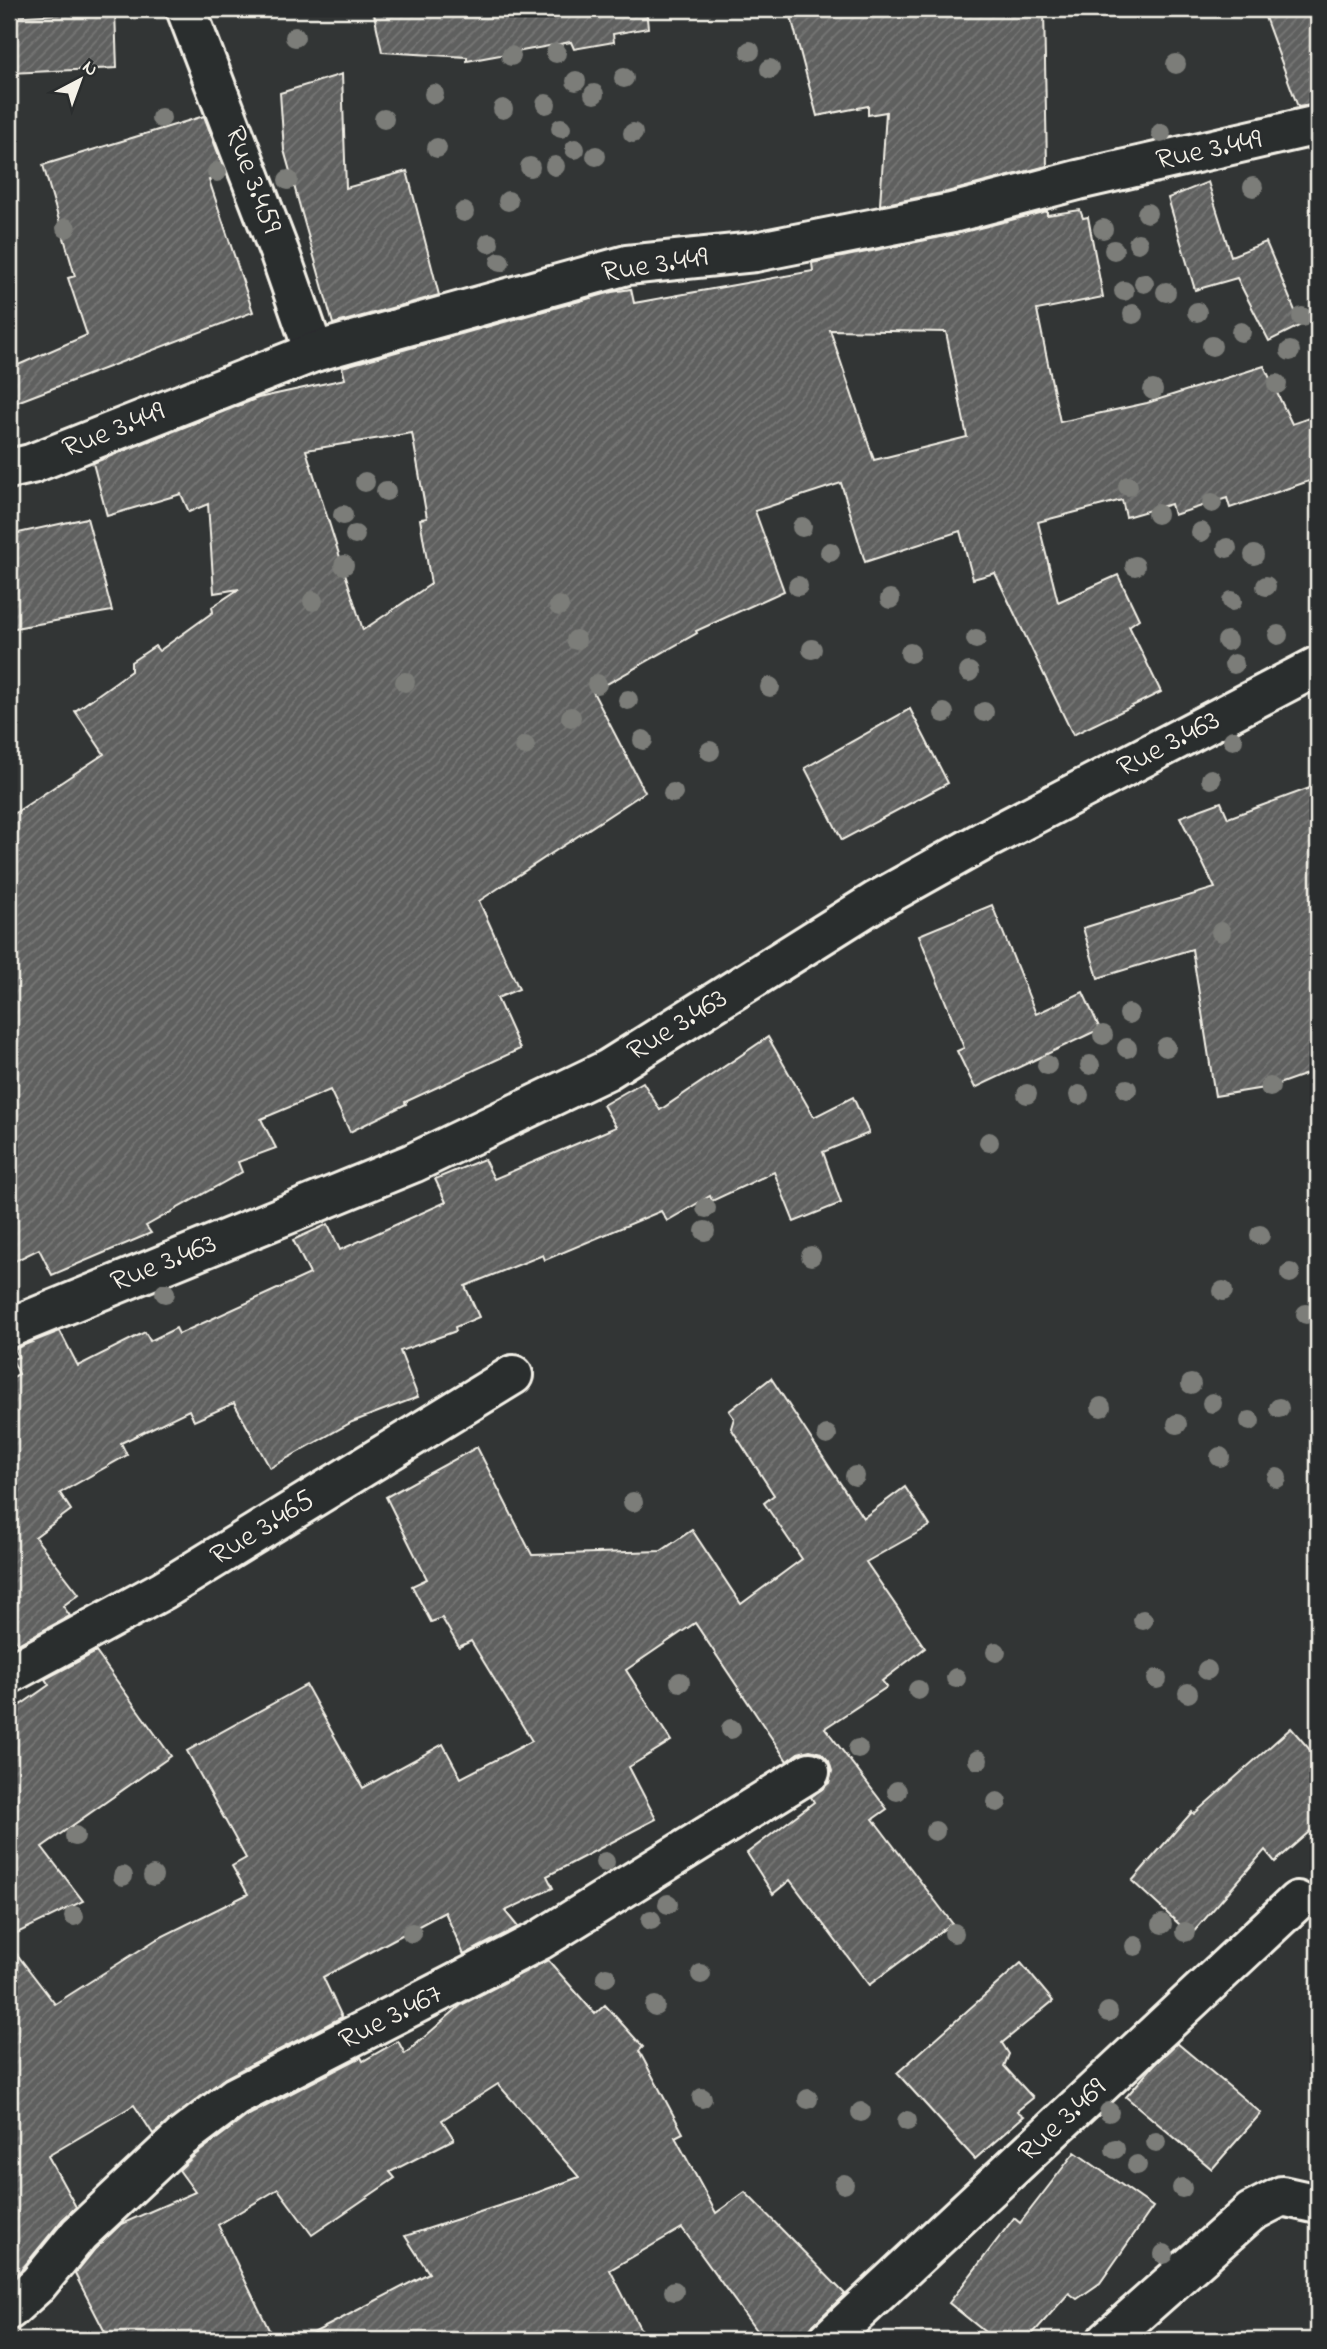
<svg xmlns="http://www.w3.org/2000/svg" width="1327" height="2349" font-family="'Indie Flower',sans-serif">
  <defs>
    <pattern id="building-hatch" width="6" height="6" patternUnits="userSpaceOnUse" patternTransform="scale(1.75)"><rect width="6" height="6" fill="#5f605f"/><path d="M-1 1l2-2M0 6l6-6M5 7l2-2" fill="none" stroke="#777776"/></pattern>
  </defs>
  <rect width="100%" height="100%" fill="#323535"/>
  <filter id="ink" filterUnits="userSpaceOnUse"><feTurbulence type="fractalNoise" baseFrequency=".0143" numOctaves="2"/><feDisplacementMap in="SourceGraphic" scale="14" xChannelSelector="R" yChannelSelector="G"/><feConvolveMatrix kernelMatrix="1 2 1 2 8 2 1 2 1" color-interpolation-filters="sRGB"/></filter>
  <g filter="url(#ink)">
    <g fill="url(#building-hatch)" stroke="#f4f1e8" stroke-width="2" fill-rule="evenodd">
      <path d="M373,9H646L648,28L613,34L614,42L574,49L571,42L467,61V57L382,52Z"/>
      <path d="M789,9H1044L1047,166L947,192L880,205L886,112L868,115V106L817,116Z"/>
      <path d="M1262,9H1318V104L1298,107Z"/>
      <path d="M115,11L117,68L10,73L9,17Z"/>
      <path d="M342,74L346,188L407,171L439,295L333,324L284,150L280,93Z"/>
      <path d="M204,116L226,174L209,180L253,312L9,405V369L87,335L68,278L75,276L43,165Z"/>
      <path d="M1208,182L1231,256L1266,242L1301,325L1269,341L1237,278L1195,290L1168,198Z"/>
      <path d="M1080,210L1083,218L1088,217L1103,297L1037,310L1060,422L1147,403L1264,366L1292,424L1318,415V478L1230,508L1227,498L1174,515L1171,504L1126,517L1122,500L1038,522L1058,602L1118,575L1139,619L1129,626L1161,692L1073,735L995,573L973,579L960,531L865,562L841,483L755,511L784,591L696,631L697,633L593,692L645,792L479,901L519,989L497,998L520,1049L405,1102L406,1104L350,1132L330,1090L261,1119L276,1148L238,1162L242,1172L146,1226L151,1233L52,1275L39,1249L9,1264V817L104,754L75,711L131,671V662L155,646L159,651L213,612L212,607L239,589L214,593L208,504L189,512L181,494L107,516L93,463L258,398L345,379L342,367L612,292L631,289L634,303L813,271L812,263L956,234L1047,211V215ZM830,330L946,332L967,437L874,460ZM412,433L427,518L420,519L431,584L363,630L306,450Z"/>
      <path d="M87,518L112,611L9,629V535Z"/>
      <path d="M910,709L948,783L842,840L805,768Z"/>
      <path d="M1318,785V1070L1270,1087L1215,1096L1192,949L1098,978L1083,928L1215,888L1180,817L1221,802L1228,818Z"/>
      <path d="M992,905L1036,1014L1083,992L1100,1029L975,1088L957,1051L964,1048L919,935Z"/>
      <path d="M768,1037L814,1117L853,1097L869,1133L823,1152L841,1203L794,1222L774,1172L712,1201L710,1196L667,1221L661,1211L545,1260L543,1255L465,1286L479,1317L455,1327L456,1331L400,1351L418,1397L352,1422L270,1468L234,1403L194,1421L189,1410L121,1443L127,1455L60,1493L71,1510L35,1537L79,1594L63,1606L70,1616L18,1644L9,1631V1379L19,1374L12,1359L18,1357L14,1349L60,1331L78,1366L145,1332L150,1341L176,1328L179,1334L310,1274L293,1240L328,1224L340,1250L446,1202L435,1179L484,1159L494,1179L616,1127L603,1105L643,1082L660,1110Z"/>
      <path d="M771,1378L863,1518L905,1487L930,1526L866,1562L925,1648L882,1681L887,1687L825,1728L887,1809L873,1819L952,1923L869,1985L790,1880L773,1894L747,1853L814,1802L811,1797L829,1783L832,1771L829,1761L821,1753L810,1750L798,1753L787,1761L695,1623L626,1670L671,1741L629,1767L656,1819L547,1876L553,1888L505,1911L518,1927L464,1955L445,1912L323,1977L342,2017L225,2078L153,2134L134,2105L48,2156L76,2207L62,2220L22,2269L9,2281V1944L55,2004L157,1939L248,1894L232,1866L246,1858L187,1751L306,1685L363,1788L443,1744L461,1778L532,1741L471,1641L459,1647L442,1618L431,1622L412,1586L427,1579L386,1497L477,1447L532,1555L661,1551L692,1530L741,1604L802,1559L764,1503L774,1495L731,1428L734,1418L729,1411Z"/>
      <path d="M96,1652L171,1756L42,1847L83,1901L9,1937V1713L49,1685L45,1679Z"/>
      <path d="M1291,1728L1318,1759V1824L1275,1862L1265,1850L1191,1935L1132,1881L1192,1812L1194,1814Z"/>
      <path d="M548,1960L595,2014L605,2005L643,2047L639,2051L683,2133L675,2137L716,2213L745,2192L845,2294L813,2325L807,2333V2340H763L682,2228L610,2270L646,2340H300L429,2273L405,2236L520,2199L579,2177L498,2084L442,2120L454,2139L390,2172L395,2178L312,2235L278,2189L218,2225L274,2340H109L75,2274L95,2249L121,2224L195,2192L179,2170L195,2155L247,2116L361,2057L363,2061L398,2041L405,2054L461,2005Z"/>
      <path d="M1021,1963L1053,2001L1002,2043L1009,2054L1004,2066L1033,2098L1017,2111L1024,2116L975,2159L897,2073Z"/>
      <path d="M1177,2043L1261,2113L1212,2169L1126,2097L1154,2065Z"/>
      <path d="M1075,2152L1153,2207L1100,2283L1077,2299L1069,2293L1027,2340H995L949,2303L1014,2218L1020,2223Z"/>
    </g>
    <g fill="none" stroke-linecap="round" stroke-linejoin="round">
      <g stroke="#f4f1e8" stroke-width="44">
        <g id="minor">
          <path d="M186,9L280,254L314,352"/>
          <path d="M9,469L31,464L314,352L627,265L755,252L952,213L1078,180L1318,125"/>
          <path d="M9,1328L413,1163L607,1070L876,901L985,840L1318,666"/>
          <path d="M9,1674L163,1590L513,1375"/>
          <path d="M9,2310L38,2284L79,2234L181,2138L235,2097L540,1940L810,1772"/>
          <path d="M828,2340L1297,1901"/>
          <path d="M1107,2340L1251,2212L1282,2196L1318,2204"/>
        </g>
      </g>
      <use href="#minor" stroke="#2a2d2e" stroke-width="38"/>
    </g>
    <g fill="#7c7d79">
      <circle cx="295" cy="37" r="10"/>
      <circle cx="750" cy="51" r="10"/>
      <circle cx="556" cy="53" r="10"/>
      <circle cx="511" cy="56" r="10"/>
      <circle cx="1176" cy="64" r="10"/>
      <circle cx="770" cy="69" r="10"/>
      <circle cx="624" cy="78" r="10"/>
      <circle cx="576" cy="81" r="10"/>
      <circle cx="434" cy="94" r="10"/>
      <circle cx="594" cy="94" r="10"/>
      <circle cx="546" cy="104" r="10"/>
      <circle cx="503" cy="109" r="10"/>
      <circle cx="161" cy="118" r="10"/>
      <circle cx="384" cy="119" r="10"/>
      <circle cx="561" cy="128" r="10"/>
      <circle cx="633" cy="133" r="10"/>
      <circle cx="1161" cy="133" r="10"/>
      <circle cx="437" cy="148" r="10"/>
      <circle cx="575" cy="149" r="10"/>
      <circle cx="596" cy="156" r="10"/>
      <circle cx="555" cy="166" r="10"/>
      <circle cx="530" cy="167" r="10"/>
      <circle cx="217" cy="172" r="10"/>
      <circle cx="288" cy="180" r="10"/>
      <circle cx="1253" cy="187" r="10"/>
      <circle cx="508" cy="201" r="10"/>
      <circle cx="464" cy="212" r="10"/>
      <circle cx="1147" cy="213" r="10"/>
      <circle cx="66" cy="228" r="10"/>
      <circle cx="1103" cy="229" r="10"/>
      <circle cx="489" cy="243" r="10"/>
      <circle cx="1138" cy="243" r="10"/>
      <circle cx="1114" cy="250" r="10"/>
      <circle cx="500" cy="262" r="10"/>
      <circle cx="1144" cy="283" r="10"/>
      <circle cx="1124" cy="291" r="10"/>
      <circle cx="1166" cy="292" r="10"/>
      <circle cx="1197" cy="312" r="10"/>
      <circle cx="1133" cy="314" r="10"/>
      <circle cx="1302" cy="317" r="10"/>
      <circle cx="1241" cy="332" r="10"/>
      <circle cx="1212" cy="346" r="10"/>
      <circle cx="1290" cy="351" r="10"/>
      <circle cx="1277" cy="384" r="10"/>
      <circle cx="1153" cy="390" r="10"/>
      <circle cx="365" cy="482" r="10"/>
      <circle cx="1128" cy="486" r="10"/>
      <circle cx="386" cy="491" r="10"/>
      <circle cx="1212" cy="503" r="10"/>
      <circle cx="1157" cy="514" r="10"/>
      <circle cx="343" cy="515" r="10"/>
      <circle cx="802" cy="527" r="10"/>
      <circle cx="1201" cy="532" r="10"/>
      <circle cx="355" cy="535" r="10"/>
      <circle cx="1227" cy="548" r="10"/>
      <circle cx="830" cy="552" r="10"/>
      <circle cx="1254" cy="555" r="10"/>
      <circle cx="344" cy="565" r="10"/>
      <circle cx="1135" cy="566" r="10"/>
      <circle cx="798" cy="586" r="10"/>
      <circle cx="1266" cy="586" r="10"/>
      <circle cx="890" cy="599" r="10"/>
      <circle cx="313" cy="601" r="10"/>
      <circle cx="1232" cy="601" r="10"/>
      <circle cx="559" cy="606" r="10"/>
      <circle cx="1278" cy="635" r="10"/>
      <circle cx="976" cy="639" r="10"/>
      <circle cx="576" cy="640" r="10"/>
      <circle cx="1227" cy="641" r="10"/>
      <circle cx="812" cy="649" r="10"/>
      <circle cx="910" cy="653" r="10"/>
      <circle cx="1234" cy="664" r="10"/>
      <circle cx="969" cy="672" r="10"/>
      <circle cx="405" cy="682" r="10"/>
      <circle cx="597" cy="684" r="10"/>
      <circle cx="770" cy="687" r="10"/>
      <circle cx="628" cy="700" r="10"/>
      <circle cx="984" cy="712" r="10"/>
      <circle cx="944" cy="713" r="10"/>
      <circle cx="571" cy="717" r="10"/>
      <circle cx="643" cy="740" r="10"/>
      <circle cx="1233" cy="740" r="10"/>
      <circle cx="525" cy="746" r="10"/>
      <circle cx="710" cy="751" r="10"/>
      <circle cx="1211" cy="779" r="10"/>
      <circle cx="673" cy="793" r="10"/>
      <circle cx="1221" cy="932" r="10"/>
      <circle cx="1129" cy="1014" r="10"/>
      <circle cx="1103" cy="1035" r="10"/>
      <circle cx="1166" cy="1047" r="10"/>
      <circle cx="1127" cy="1048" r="10"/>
      <circle cx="1047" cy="1065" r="10"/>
      <circle cx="1090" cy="1065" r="10"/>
      <circle cx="1270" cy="1087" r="10"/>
      <circle cx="1127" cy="1089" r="10"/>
      <circle cx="1027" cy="1094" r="10"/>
      <circle cx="1079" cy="1095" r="10"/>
      <circle cx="989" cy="1142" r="10"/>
      <circle cx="706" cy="1208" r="10"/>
      <circle cx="705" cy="1231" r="10"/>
      <circle cx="1260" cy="1235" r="10"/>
      <circle cx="811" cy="1256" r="10"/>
      <circle cx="1290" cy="1273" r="10"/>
      <circle cx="1223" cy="1291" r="10"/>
      <circle cx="165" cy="1293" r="10"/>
      <circle cx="1306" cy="1314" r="10"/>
      <circle cx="1191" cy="1384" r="10"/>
      <circle cx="1212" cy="1403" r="10"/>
      <circle cx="1101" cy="1407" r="10"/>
      <circle cx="1279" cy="1408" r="10"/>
      <circle cx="1250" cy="1421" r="10"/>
      <circle cx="1177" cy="1424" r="10"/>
      <circle cx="827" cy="1435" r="10"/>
      <circle cx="1220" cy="1457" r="10"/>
      <circle cx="855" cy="1476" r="10"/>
      <circle cx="1277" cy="1478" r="10"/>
      <circle cx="633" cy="1502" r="10"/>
      <circle cx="1143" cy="1620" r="10"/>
      <circle cx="996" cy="1652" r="10"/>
      <circle cx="1207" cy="1670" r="10"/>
      <circle cx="956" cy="1678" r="10"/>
      <circle cx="1157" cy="1679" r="10"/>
      <circle cx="680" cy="1682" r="10"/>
      <circle cx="918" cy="1690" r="10"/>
      <circle cx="1188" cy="1693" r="10"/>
      <circle cx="731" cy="1729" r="10"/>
      <circle cx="858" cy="1749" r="10"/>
      <circle cx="978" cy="1760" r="10"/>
      <circle cx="897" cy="1791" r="10"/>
      <circle cx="997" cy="1802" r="10"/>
      <circle cx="935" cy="1831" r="10"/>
      <circle cx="75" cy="1836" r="10"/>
      <circle cx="605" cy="1862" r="10"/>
      <circle cx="123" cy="1876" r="10"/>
      <circle cx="153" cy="1876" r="10"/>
      <circle cx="668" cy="1904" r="10"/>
      <circle cx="74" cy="1916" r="10"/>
      <circle cx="651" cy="1920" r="10"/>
      <circle cx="1162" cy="1924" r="10"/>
      <circle cx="1185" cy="1932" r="10"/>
      <circle cx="412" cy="1933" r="10"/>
      <circle cx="954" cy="1933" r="10"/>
      <circle cx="1135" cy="1946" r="10"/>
      <circle cx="701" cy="1974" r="10"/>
      <circle cx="606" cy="1977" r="10"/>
      <circle cx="655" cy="2006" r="10"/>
      <circle cx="1108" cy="2012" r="10"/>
      <circle cx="702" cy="2098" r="10"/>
      <circle cx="808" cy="2099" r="10"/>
      <circle cx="861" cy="2112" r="10"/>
      <circle cx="1109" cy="2112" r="10"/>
      <circle cx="907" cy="2121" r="10"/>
      <circle cx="1156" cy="2142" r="10"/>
      <circle cx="1115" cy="2149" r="10"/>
      <circle cx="1137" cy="2165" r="10"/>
      <circle cx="844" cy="2184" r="10"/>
      <circle cx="1182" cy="2188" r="10"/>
      <circle cx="1164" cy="2254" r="10"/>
      <circle cx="674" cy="2291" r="10"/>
    </g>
  </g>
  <g text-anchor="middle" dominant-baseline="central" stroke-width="5" stroke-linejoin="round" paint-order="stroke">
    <g font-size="30" fill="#f4f1e8" stroke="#2a2d2e">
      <text transform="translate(1209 151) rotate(-12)">Rue 3.449</text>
      <text transform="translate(252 180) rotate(69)">Rue 3.459</text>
      <text transform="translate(655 266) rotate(-9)">Rue 3.449</text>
      <text transform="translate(114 431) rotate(-22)">Rue 3.449</text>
      <text transform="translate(1169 745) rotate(-28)">Rue 3.463</text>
      <text transform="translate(678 1026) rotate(-32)">Rue 3.463</text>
      <text transform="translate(164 1264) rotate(-22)">Rue 3.463</text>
      <text transform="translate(263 1529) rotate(-32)">Rue 3.465</text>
      <text transform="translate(391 2018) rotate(-27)">Rue 3.467</text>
      <text transform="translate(1063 2121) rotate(-43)">Rue 3.469</text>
    </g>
  </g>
  <rect width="1327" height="2349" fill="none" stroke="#2a2d2e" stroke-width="35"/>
  <rect x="18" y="18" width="1292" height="2314" fill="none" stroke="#f4f1e8" stroke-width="2.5" filter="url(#ink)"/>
  <g transform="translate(80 80) rotate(41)" stroke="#2a2d2e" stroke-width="5" paint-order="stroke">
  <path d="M0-5L12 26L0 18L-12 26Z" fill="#f4f1e8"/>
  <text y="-10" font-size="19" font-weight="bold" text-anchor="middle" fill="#f4f1e8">N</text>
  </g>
</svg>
